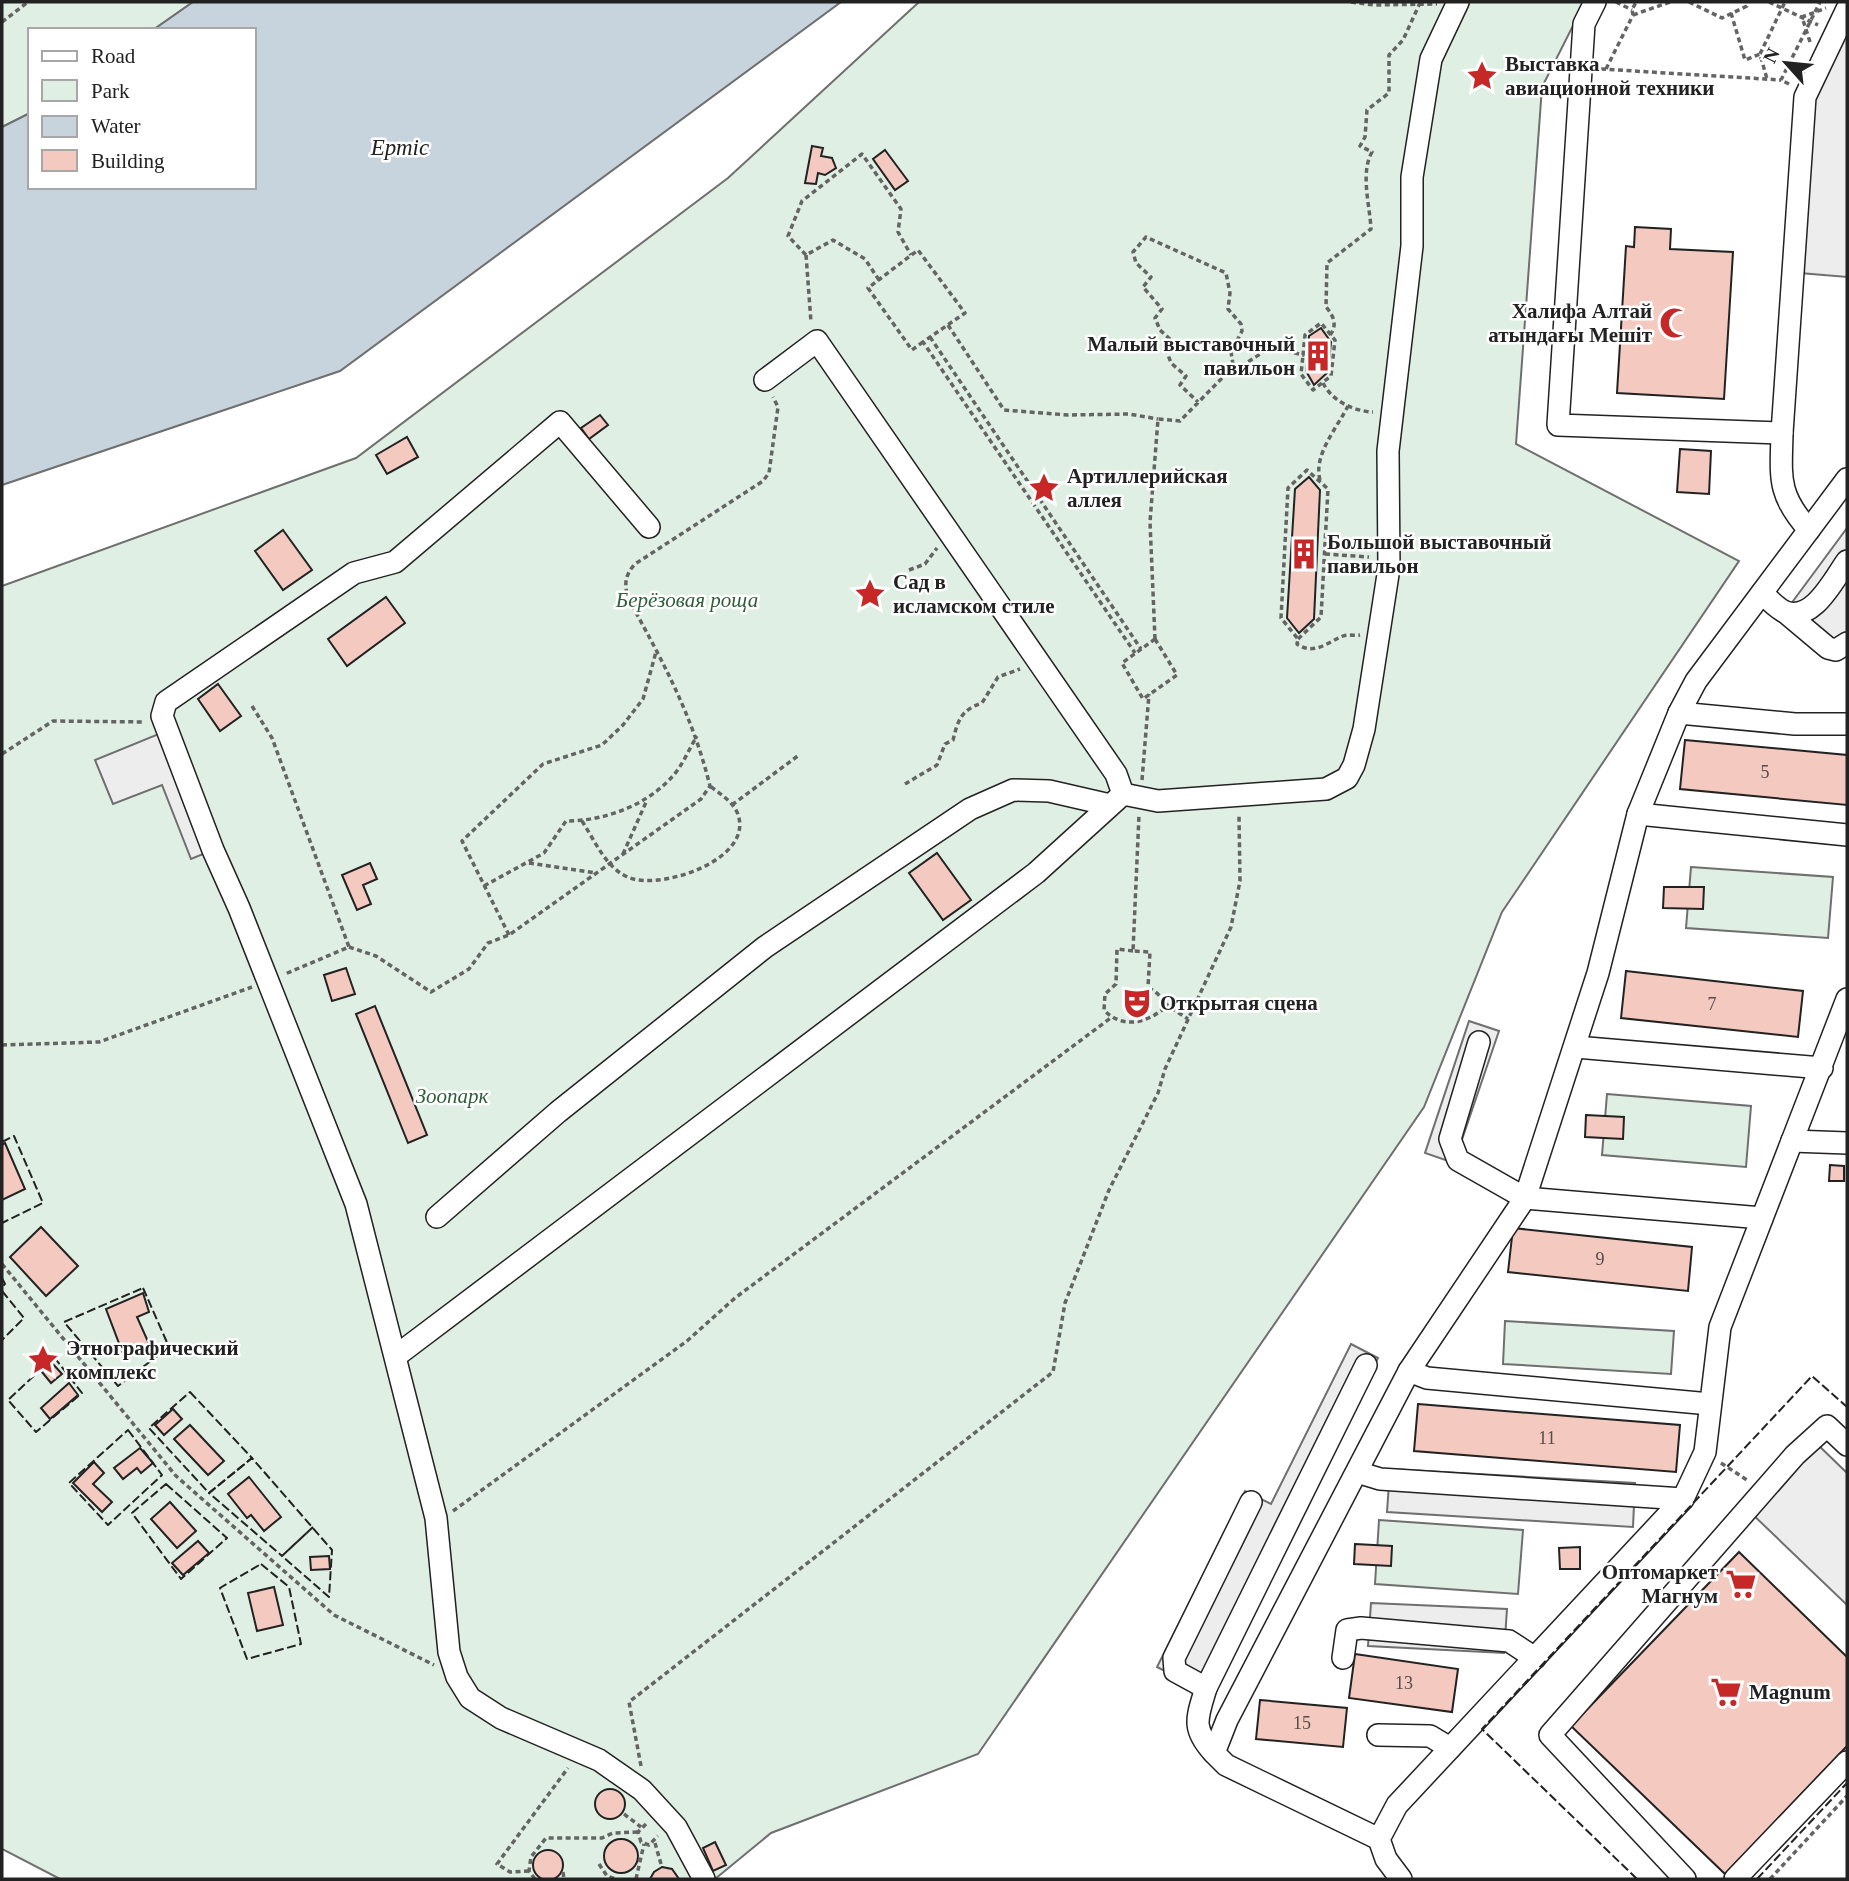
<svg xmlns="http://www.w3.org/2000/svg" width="1849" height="1881" font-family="Georgia,serif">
  <rect width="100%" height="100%" fill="#fff"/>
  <g fill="#e0efe3" stroke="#6f6f6f" stroke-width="2">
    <path d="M2,2H193L153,30H30V113L2,127Z"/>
    <path d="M919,2H1585L1542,87L1516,444L1739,561L1502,912L1424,1107L978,1754L771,1833L715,1879H60L2,1849V586L356,458L728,178Z"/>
    <path d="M1691,867L1833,877L1828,938L1686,928Z"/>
    <path d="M1607,1094L1751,1106L1746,1167L1602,1155Z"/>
    <path d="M1505,1321L1674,1331L1671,1374L1503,1364Z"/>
    <path d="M1379,1520L1523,1530L1518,1594L1375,1584Z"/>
  </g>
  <g fill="#ededed" stroke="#6f6f6f" stroke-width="2">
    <path d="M1847,21V277L1800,273L1810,96Z"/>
    <path d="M1847,528V646L1782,616Z"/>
    <path d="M166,731L213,850L191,859L162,785L113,804L95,760Z"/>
    <path d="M1469,1021L1499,1031L1454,1163L1425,1153Z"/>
    <path d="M1351,1344L1378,1358L1210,1694L1157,1667L1245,1491L1271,1504Z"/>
    <path d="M1814,1441L1847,1473V1605L1748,1510Z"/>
    <path d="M1390,1469L1635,1483L1633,1527L1387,1512Z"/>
    <path d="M1371,1603L1507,1609L1504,1653L1368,1646Z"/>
  </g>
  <path fill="#c7d3dd" stroke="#6f6f6f" stroke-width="2" d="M193,2H841L340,371L2,485V127L30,113V187H254V30H153Z"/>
  <g fill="#f3c9c0" stroke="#222" stroke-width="2">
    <path d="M812,146L823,148L821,156L832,158L836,168L825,175L818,173L816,184L805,183Z"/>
    <path d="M885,150L908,181L895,190L873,159Z"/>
    <path d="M1635,227L1671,229L1670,249L1733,252L1724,399L1617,393L1626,246L1634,247Z"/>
    <path d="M1321,328L1331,342L1328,372L1314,385L1306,371L1309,336Z"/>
    <path d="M600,415L608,425L589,439L581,428Z"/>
    <path d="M407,437L418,457L387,474L376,455Z"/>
    <path d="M1680,449L1711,451L1709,494L1677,492Z"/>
    <path d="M1309,477L1320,490L1314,619L1299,633L1287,618L1295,489Z"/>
    <path d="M283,530L312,570L283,590L255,551Z"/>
    <path d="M386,597L405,623L347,666L328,639Z"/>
    <path d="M218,684L241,716L220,731L198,699Z"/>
    <path d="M1685,740L1847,755V805L1680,789Z"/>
    <path d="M937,853L971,900L943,920L909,873Z"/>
    <path d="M370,863L377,879L363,885L371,904L357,910L342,875Z"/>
    <path d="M1664,887H1704L1703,909L1663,908Z"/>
    <path d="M346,968L355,994L332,1001L324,975Z"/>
    <path d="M1626,971L1803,991L1798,1037L1621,1018Z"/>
    <path d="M375,1006L427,1135L408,1143L356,1014Z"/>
    <path d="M1586,1115L1624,1117L1623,1139L1585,1137Z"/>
    <path d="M5,1143L25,1189L2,1200V1145Z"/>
    <path d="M1830,1165L1844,1166V1181H1829Z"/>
    <path d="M41,1227L78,1266L46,1296L10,1257Z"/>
    <path d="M1513,1228L1692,1247L1688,1291L1508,1272Z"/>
    <path d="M143,1293L149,1312L137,1317L150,1346L125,1359L106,1309Z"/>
    <path d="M52,1363L62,1374L51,1383L42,1372Z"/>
    <path d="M69,1383L78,1395L50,1419L41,1408Z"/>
    <path d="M1418,1404L1680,1425L1676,1472L1414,1451Z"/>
    <path d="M173,1409L182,1419L164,1435L155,1425Z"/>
    <path d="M190,1425L224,1461L208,1475L174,1439Z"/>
    <path d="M140,1448L153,1463L141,1473L137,1468L123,1479L114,1468Z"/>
    <path d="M94,1462L104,1473L93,1484L112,1502L102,1512L73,1483Z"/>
    <path d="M249,1477L281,1517L264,1531L251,1515L247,1518L228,1494Z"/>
    <path d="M170,1502L196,1531L177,1548L151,1519Z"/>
    <path d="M198,1541L209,1553L183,1575L172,1563Z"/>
    <path d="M1355,1544L1392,1546L1391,1566L1354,1564Z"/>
    <path d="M1580,1547V1569H1560L1559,1548Z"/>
    <path d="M1739,1552L1847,1657V1746L1725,1874L1571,1726Z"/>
    <path d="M329,1556L330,1569L311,1570L310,1557Z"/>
    <path d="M274,1587L283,1625L257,1631L248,1593Z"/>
    <path d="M1355,1654L1458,1669L1452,1712L1349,1698Z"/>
    <path d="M1260,1700L1347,1708L1343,1747L1256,1739Z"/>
    <circle cx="610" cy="1804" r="15"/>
    <circle cx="621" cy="1856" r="17"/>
    <path d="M715,1842L726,1865L713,1871L703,1848Z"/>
    <circle cx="548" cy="1865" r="15"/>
    <path d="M662,1867L672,1869L679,1879H650L654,1872Z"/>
  </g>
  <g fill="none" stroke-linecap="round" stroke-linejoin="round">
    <g stroke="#222" stroke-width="24">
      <g id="minor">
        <path d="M1595,2L1584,24L1558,425L1782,433L1805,97L1847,9"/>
        <path d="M765,380L817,341L1116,774L1123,794"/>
        <path d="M1782,433C1781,478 1777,494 1809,530"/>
        <path d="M649,527L560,422L395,562L354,573L166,702L162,716L213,850L239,908L356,1204L436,1518L449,1652L457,1677L470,1698L501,1718L599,1760L642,1790L676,1827L704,1879"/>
        <path d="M1762,593C1768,599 1776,607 1783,611C1812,625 1834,579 1847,561"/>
        <path d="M1785,612L1828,648L1836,650L1847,643"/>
        <path d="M1679,713L1795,724H1847"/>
        <path d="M1638,814L1847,835"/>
        <path d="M1479,1042L1450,1139L1458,1160L1525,1198L1762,1218"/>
        <path d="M1576,1047L1822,1068"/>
        <path d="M1792,1141L1847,1143"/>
        <path d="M437,1217L558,1112L765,947L970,809L1013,790L1049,791L1110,805"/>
        <path d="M396,1356L1036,873L1123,794L1158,801L1326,789L1347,778L1354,765L1364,729L1389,568L1388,451L1412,246V177L1431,59L1458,2"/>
        <path d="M1409,1371L1427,1378L1710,1404"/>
        <path d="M1357,1472L1380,1479L1683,1499"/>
        <path d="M1343,1658L1347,1630L1361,1628L1509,1641L1535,1658"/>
        <path d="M1206,1688L1175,1671L1174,1658L1251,1502"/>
        <path d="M1378,1735L1430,1736L1450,1748"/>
        <path d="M1214,1753C1191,1728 1197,1718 1206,1688L1366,1365"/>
        <path d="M1379,1839L1226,1765L1214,1753L1227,1720L1409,1371L1525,1198L1598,973L1638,814L1679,713L1696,681L1847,479"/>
        <path d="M1401,1879L1386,1859L1379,1839L1397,1805L1683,1499L1705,1452L1720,1327L1847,999"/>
        <path d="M1685,1879L1550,1735L1795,1455L1827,1426L1847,1445"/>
        <path d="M1735,1879L1847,1762"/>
      </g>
    </g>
    <g stroke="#646464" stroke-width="3.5" stroke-dasharray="5 3.5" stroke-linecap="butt">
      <path d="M1351,2L1374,5L1437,4"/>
      <path d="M1616,2L1632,10"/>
      <path d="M1689,2L1722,18L1747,6L1749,2"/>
      <path d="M1769,2L1818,25"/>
      <path d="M1731,13L1745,60L1760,54L1767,79"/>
      <path d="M1633,15L1670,2"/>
      <path d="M2,22L28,2"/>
      <path d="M1810,42L1802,17L1826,8"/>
      <path d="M1760,54L1785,2"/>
      <path d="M1601,69L1781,80"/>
      <path d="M1606,69L1633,15L1632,10L1636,2"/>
      <path d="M1789,84L1781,80L1820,2"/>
      <path d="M806,255L811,322"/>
      <path d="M879,280L865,259L833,240L806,255L788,236L802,201L862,154L901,209L898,232L911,255"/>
      <path d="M948,325L1004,410L1068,415L1129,414L1158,419"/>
      <path d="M1330,335C1338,325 1333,315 1326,307L1327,263L1371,229C1370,206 1360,173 1372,152L1360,146L1365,137L1367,110L1389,93V55L1403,40L1420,3"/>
      <path d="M930,337L1141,649"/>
      <path d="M923,342L912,350L868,288L918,250L965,313L923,342L1135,653"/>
      <path d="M1234,371L1271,347L1303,355L1305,335L1321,323L1335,340L1331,376L1313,390L1301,374L1303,355"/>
      <path d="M1323,383C1332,401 1353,411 1373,412"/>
      <path d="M1320,480C1313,455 1337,428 1348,406"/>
      <path d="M1325,554L1369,557"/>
      <path d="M909,570L925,564L937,548"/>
      <path d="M1155,639L1150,522L1158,419L1180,421L1225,375L1234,371L1231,352L1242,331L1241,324L1228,309L1230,293L1226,273L1146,237L1133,252L1136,263L1151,277L1143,287L1162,309L1155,318L1160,330L1173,342L1167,352L1171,363L1186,376L1180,385L1198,402"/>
      <path d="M1155,639L1177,675L1143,699L1122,663Z"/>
      <path d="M1298,639L1321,617L1328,489L1307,470L1288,488L1281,618L1298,639L1297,644C1314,656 1328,642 1343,636C1348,634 1354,636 1360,635"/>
      <path d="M252,706L272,738L349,947L285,974"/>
      <path d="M2,754L53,721L145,722"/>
      <path d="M1142,780L1149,694"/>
      <path d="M905,784L937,765L945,744L953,740C958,720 961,710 982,703L998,677L1020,669"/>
      <path d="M732,805L799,755"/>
      <path d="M582,821C595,841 607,870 630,878C664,890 757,858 737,812C731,800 720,794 710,786"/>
      <path d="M623,854L647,800"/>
      <path d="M529,863L596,873"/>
      <path d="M484,886L544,853L566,821C604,821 645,806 671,778C682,767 689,749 697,736"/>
      <path d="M509,935L462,841L543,764L602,745L623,725L643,699L656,652"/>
      <path d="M349,947L376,956L431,992L469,969L488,943L509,935L701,799L710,786C692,714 663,662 628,598C624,584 625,575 635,564L763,481L769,473L778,407L773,397"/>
      <path d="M1133,951L1117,949L1116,984L1105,994L1104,1010C1121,1028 1144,1024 1162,1010C1165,997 1157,993 1148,987L1150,952L1133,951L1139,815"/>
      <path d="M1164,1003L1188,1019"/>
      <path d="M2,1045L99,1042L252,987"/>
      <path d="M2,1264L176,1476L334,1615L434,1665"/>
      <path d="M1721,1463L1747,1480"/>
      <path d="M453,1511L687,1341L735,1298L1112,1017"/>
      <path d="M641,1766L629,1702L1053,1372L1065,1303L1109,1190L1158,1093L1165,1069L1231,927L1240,881L1239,815"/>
      <path d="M624,1814L641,1827"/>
      <path d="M646,1824L638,1832L641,1842L649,1845L658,1836"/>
      <path d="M655,1843L661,1864"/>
      <path d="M599,1864L607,1876L616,1879"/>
      <path d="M529,1871L510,1872L497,1864L568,1768"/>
      <path d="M563,1872L564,1879"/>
      <path d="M535,1879L529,1871L531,1857L546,1838H602L613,1833L638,1832"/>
      <path d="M636,1879L644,1844"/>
      <path d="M1770,1879L1847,1796"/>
    </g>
    <use href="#minor" stroke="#fff" stroke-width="21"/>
    <g stroke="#222" stroke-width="2" stroke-dasharray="9 3.5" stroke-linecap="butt">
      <path d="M2,1142L14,1136L43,1203L2,1223"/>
      <path d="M2,1278L5,1284L2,1287"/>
      <path d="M143,1288L169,1347L118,1386L64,1322Z"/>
      <path d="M2,1291L24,1318L2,1340"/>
      <path d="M54,1357L82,1393L36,1432L8,1400Z"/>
      <path d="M190,1392L252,1458L209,1493L149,1428Z"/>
      <path d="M128,1430L162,1475L108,1525L69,1483Z"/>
      <path d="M166,1484L227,1538L181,1579L132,1513Z"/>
      <path d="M313,1527L282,1556L209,1493L252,1458L332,1550L329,1597L282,1556L313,1527"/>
      <path d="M261,1564L289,1587L301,1644L247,1659L220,1588Z"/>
      <path d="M1637,1879L1482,1729L1812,1376L1847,1407"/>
      <path d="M1757,1879L1847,1783"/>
    </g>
  </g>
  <defs>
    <g id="sight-bare" transform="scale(2.415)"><path d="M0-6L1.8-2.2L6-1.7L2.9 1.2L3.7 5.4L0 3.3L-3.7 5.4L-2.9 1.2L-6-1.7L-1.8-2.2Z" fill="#c62828" stroke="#fff" stroke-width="2.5" paint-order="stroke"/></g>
    <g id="mosque-bare" transform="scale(2.415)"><path d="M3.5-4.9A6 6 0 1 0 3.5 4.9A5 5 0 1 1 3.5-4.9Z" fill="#c62828" stroke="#fff" stroke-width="2.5" paint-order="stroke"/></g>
    <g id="building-bare" transform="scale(2.415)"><path d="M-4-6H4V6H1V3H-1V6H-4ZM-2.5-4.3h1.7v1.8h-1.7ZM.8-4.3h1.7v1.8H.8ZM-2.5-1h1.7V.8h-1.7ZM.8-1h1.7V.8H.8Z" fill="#c62828" stroke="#fff" stroke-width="2.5" paint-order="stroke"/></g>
    <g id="theatre-bare" transform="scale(2.415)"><path d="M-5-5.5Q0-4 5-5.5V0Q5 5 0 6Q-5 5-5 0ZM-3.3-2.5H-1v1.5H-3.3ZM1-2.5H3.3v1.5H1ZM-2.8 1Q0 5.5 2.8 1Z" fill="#c62828" stroke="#fff" stroke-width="2.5" paint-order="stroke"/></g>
    <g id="supermarket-bare" transform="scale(2.415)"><path d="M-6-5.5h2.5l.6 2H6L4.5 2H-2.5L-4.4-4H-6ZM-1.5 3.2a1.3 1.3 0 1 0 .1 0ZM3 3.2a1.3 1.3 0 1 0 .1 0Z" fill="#c62828" stroke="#fff" stroke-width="2.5" paint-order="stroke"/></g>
  </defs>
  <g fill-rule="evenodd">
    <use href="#sight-bare" x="1482" y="76"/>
    <use href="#mosque-bare" x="1675" y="323"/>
    <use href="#building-bare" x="1318" y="356"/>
    <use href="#sight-bare" x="1044" y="488"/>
    <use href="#building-bare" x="1304" y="554"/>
    <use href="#sight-bare" x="870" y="594"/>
    <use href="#theatre-bare" x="1137" y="1003"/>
    <use href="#sight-bare" x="43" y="1360"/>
    <use href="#supermarket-bare" x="1741" y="1584"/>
    <use href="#supermarket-bare" x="1726" y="1692"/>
  </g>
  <g text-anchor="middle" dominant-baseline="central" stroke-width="5" stroke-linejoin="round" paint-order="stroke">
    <g font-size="18" fill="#564c4a">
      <text x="1765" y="772">5</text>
      <text x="1712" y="1004">7</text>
      <text x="1600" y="1259">9</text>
      <text x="1547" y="1438">11</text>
      <text x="1404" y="1683">13</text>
      <text x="1302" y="1723">15</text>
    </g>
    <g font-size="21" font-weight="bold" fill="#222" stroke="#fff" text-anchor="start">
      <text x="1505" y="64">Выставка<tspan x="1505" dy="24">авиационной техники</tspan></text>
      <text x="1652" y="311" text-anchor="end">Халифа Алтай<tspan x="1652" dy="24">атындағы Мешіт</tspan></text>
      <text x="1295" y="344" text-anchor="end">Малый выставочный<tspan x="1295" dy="24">павильон</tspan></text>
      <text x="1067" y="476">Артиллерийская<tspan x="1067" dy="24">аллея</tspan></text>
      <text x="1327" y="542">Большой выставочный<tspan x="1327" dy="24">павильон</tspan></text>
      <text x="893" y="582">Сад в<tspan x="893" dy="24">исламском стиле</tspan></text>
      <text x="1160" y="1003">Открытая сцена</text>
      <text x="66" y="1348">Этнографический<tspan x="66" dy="24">комплекс</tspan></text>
      <text x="1718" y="1572" text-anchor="end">Оптомаркет<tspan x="1718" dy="24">Магнум</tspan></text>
      <text x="1749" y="1692">Magnum</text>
    </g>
    <g font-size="21" font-style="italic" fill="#2f5e38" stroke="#fff">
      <text x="687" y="600">Берёзовая роща</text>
      <text x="452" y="1096">Зоопарк</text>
    </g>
    <g font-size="23" font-style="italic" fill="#222" stroke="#fff">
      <text x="400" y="147">Ертіс</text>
    </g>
  </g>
  <rect width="1849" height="1881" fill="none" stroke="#222222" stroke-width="7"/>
  <rect x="28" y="28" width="228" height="161" fill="#ffffff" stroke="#a7a7a7" stroke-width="2"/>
  <rect x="42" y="51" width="35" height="10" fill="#ffffff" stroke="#a7a7a7" stroke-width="2"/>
  <text x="91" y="63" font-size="21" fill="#222222">Road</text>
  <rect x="42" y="80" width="35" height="21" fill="#e0efe3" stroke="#a7a7a7" stroke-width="2"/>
  <text x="91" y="98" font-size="21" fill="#222222">Park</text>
  <rect x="42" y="116" width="35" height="21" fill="#c7d3dd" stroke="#a7a7a7" stroke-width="2"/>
  <text x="91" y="133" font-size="21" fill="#222222">Water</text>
  <rect x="42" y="150" width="35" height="21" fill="#f3c9c0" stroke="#a7a7a7" stroke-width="2"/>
  <text x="91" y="168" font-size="21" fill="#222222">Building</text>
  <g transform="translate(1786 63) rotate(297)" stroke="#ffffff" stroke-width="5" paint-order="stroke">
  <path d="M0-5L12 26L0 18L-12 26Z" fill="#222222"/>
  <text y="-10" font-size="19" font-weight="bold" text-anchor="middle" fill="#222222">N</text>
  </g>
</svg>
